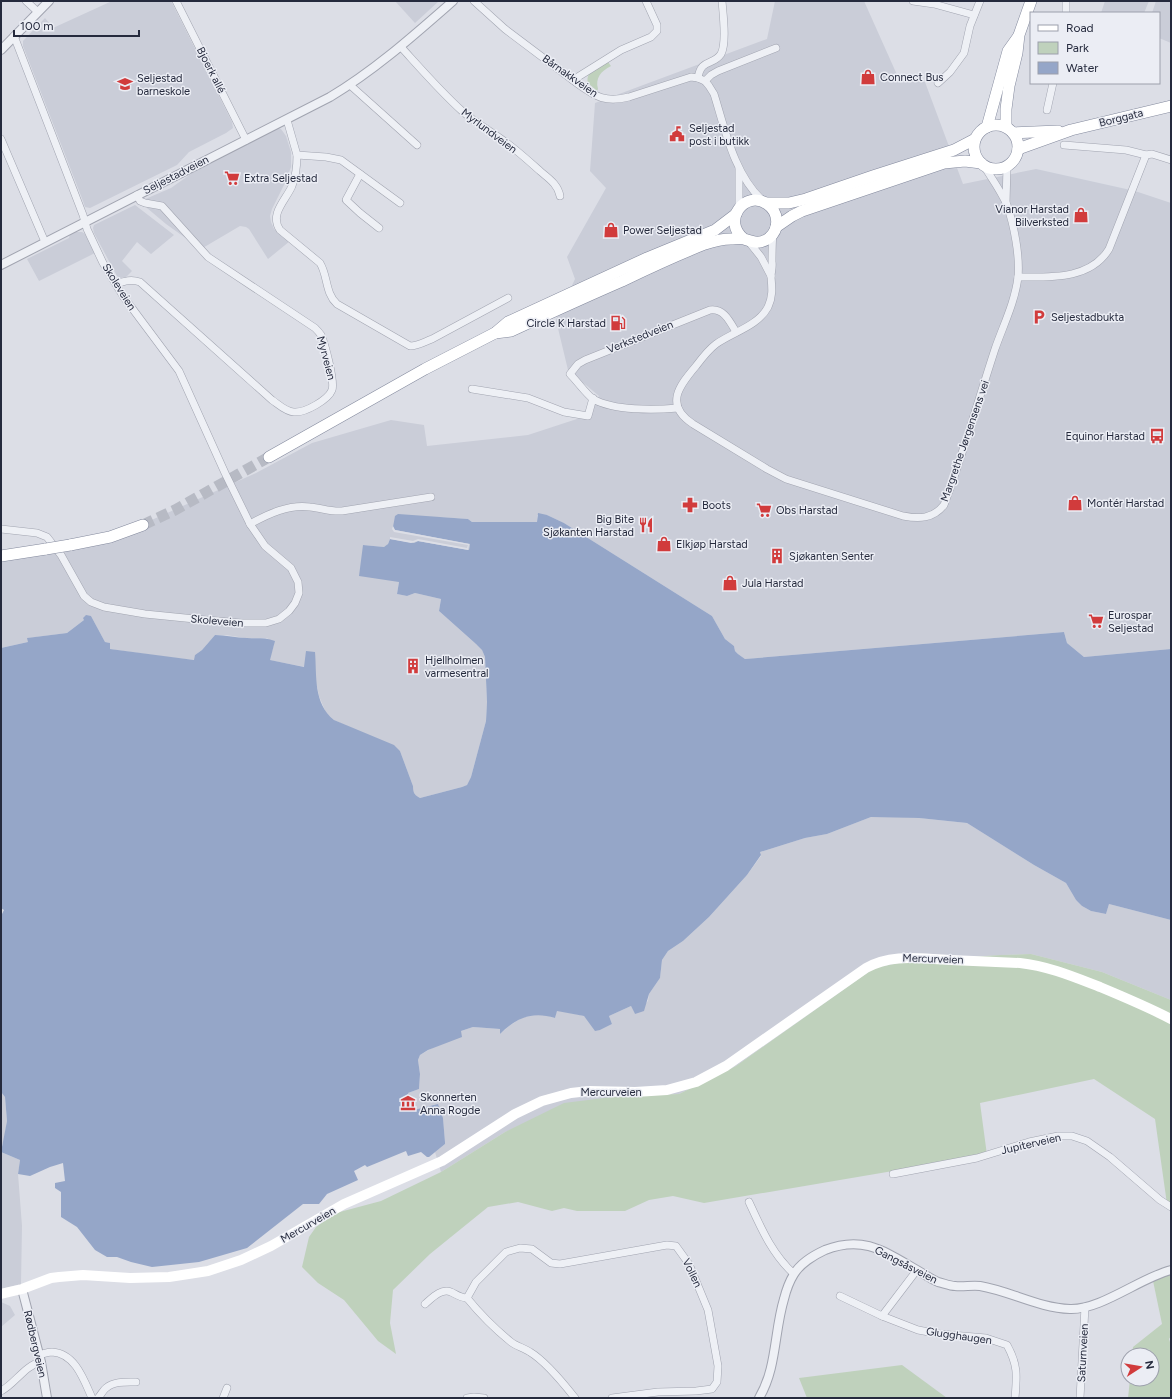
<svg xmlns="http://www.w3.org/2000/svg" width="1172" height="1399" font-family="Figtree,sans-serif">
  <rect width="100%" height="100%" fill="#dcdee6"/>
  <g fill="#cacdd8">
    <path d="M112,1H171L232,122L233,128L226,133L189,152L177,165L90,208L85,207L83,201L23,46V41L45,18L53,28Z"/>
    <path d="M395,1H439L415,23Z"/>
    <path d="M775,1H864L898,77L925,82L963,184L1036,169L1135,191L1171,203V649L1084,657L1067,643L1064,632L745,659L738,654L735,651L734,646L725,639L712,616L564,523L547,515H537V522H472L468,519L439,517L395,530L470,544L469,550L418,541L414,543L390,539L387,546L384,547L363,545L399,582L397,594L407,596L415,593L441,599L439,611L476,644L482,650L485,657L487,702L486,721L471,777L467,785L462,787L420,798L416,796L413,792V786L400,751L334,720L326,713L319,696L317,686L305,667L269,660L274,645L267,638H245L226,635H215L202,650L195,655V660L174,658L109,649L110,643L105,642L91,616L84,620L67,633L28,638V642L1,648V557L78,542L145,523L256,473L312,443L391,420L424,425L427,446L528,435L586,416L599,396L568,370L556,320L575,279L567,257L606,188L590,171L595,103L767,39Z"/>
    <path d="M1105,1H1149L1144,13H1101Z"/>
    <path d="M1156,1H1171V43L1159,38V13H1152Z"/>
    <path d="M278,128L281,129L286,136L291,152V167L285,183L272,209L270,216L271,222L274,229L290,241L268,259L249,229L246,227L240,226L201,249L166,224L147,208L143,200L171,188L202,166Z"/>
    <path d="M135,205L174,235L151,254L137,242L122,261L132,271L126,277L121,278L117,276L94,233L93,228L94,225Z"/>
    <path d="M75,232H82L85,234L95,253L39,281L27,259L69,238L70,234Z"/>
    <path d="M887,816L919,818L967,823L1034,865L1066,883L1076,900L1082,906L1091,911L1106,914L1109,904L1171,920V1000L1102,972L1031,954L1000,955L908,961L874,968L736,1066L679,1094L612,1097L505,1132L441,1172L435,1152L445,1144V1142L443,1118L438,1105L414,1111L408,1093L419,1089L420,1074L418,1060L420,1055L461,1031L473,1027L500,1029V1034L509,1026L523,1017L544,1014L555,1018L557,1010L584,1016L600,1030L612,1024L609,1016L631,1006L635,1014L648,1001L649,994L660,978L662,960L668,951L683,941L709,917L747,875L761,856L760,852L805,838L827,834L871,817Z"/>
    <path d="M1,1092L5,1097L7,1121L4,1140L1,1148Z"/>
    <path d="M1,1152L20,1160L18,1174L22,1226L21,1284L1,1289Z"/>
    <path d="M1,1302L10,1306L15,1315L1,1327Z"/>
  </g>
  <g fill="#bfd1bc">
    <path d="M608,62L611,66C601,71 595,78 598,89L597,91L588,83C585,70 599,67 608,62Z"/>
    <path d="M1031,954L1102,972L1171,1000V1205L1167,1204L1155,1119L1094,1079L980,1103L987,1155L704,1203L673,1196L649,1200L625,1211H577L564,1208L552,1211L518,1202L488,1207L430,1254L393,1290L390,1323L396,1354L378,1341L344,1300L318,1283L302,1267L309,1237L316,1227L336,1213L381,1201L441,1172L505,1132L564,1103L612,1097L679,1094L736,1066L874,968L908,961L1000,955Z"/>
    <path d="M1171,1272V1336L1169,1339L1171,1345V1398H1128L1130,1379H1152V1355H1132L1133,1347L1162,1324L1152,1276Z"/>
    <path d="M902,1365L947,1398H807L799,1378Z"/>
  </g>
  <path fill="#95a6c8" d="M538,513L547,515L564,523L712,616L725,639L734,646L735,651L738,654L745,659L1064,632L1067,643L1084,657L1171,649V920L1109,904L1106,914L1091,911L1082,906L1076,900L1066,883L1034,865L967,823L919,818L871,817L827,834L805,838L760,852L761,855L747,875L709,917L683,941L668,951L662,960L660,978L649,994L644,1011L635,1014L631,1006L609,1016L612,1024L600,1030L595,1031L584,1016L557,1011L555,1018C532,1011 516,1018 500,1034V1029L473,1027L461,1031L462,1037L428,1050L420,1055L418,1060L420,1074L419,1089L408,1093L414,1110L438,1104L443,1118L445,1142V1144L429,1157H427L421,1152L408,1156L406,1151L367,1167L365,1165L354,1171L358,1180L327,1194L319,1204H303L247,1248L199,1262L152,1267L131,1262L117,1257H107L95,1250L77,1227L61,1217V1192L55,1188V1183L65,1181L63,1163L50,1167L30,1176L18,1174L20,1160L1,1152L7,1121L5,1097L1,1092V916L4,910L1,908V648L28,642L27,638L67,633L84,620L83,618L86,615L91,616L105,642L110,643V649L194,660L195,655L202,650L215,635C226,635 236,638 247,638C256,639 265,637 275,641L270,660L304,667L306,651L315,652C317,676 313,703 334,720L394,745L400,751L413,786C413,792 414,795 420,798L462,787L467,785L471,777L486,721L487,702L485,657L482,650L476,644L439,611L441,599L415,593L407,596L397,594L399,582L359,576L363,545L384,547L388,544L390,539L414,543L418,541L469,550L470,544L395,530L393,527L395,516L398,514L468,519L472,522H537Z"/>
  <path fill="#dcdee6" d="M393,526L395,530L469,544L468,550L418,541L411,543L390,539V537L413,541L418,539L467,548L468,545L394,532L392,529Z"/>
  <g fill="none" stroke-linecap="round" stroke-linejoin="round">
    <path stroke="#b7bac4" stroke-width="11" stroke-dasharray="11 5.5" stroke-linecap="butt" d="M143,525L175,510L269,457"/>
    <g stroke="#a1a4b0" stroke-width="8">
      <g id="minor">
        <path d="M26,1L38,12"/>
        <path d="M176,1L246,140"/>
        <path d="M474,1L505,29L578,84C596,97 606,103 629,97L691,77L698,78L705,81L711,75L718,71L776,48"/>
        <path d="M913,1L934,4L974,15"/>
        <path d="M1066,1V13"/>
        <path d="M401,47C421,69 440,91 462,111C478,125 496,134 512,147C521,154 531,163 540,171C548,178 558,184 560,196"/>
        <path d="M698,78C701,58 713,66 721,54C727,43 723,14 722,1"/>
        <path d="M573,80L621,50L651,37L657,31V25L646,1"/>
        <path d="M705,81L709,86L714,94C725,129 734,174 762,200"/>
        <path d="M938,83L950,72L964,53L970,26L980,1"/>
        <path d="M350,85L417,145"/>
        <path d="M1047,110L1053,83"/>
        <path d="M287,120L297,155L326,157L341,160L400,203"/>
        <path d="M1,139L45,242"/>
        <path d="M1064,145L1126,150L1146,155"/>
        <path d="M297,155C297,166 296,176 292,186C286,200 269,214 280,230L320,263C328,276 325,293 337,304L410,346C418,346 424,342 432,339L508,298"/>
        <path d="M739,169V208"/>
        <path d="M360,174L346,200L360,213L379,228"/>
        <path d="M1006,203L1007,166"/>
        <path d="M773,234C772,244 772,252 772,262C773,267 771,272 771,277C772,288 773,296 768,307C758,326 733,332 716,344C708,350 702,358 696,366C679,386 664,405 693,424L767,469L786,479L903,516C919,519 933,519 944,505C963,454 978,401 995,349C1003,326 1015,302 1018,277C1020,256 1014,225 1007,205C1001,191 992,179 984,166"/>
        <path d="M749,242L761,257L771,276"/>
        <path d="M1018,277C1050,277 1090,280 1109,249L1146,155L1152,154L1171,160"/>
        <path d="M116,284C125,281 131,279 140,282L272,400C278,404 286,412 294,412C305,413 328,400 332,390C335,381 325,344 321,335C319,332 317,330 315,328L208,257L162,206L145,203L140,201L137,195"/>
        <path d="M472,389L528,398L564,412L588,416L593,398"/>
        <path d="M678,408C655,410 614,411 593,399C587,395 576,380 570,374L578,364L585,360L710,310C724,308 730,322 736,332"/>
        <path d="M250,524C268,514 289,504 310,507C321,508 331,512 342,511L431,497"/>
        <path d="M1,529L37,533L47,537L61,555L84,596L91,602L104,607L145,614L195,619L241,623H266L279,619L289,611L295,603L299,593L298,582L291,568L265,546L250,524L225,473L179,371L123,296L103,263L87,229L83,215L14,36"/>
        <path d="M893,1174L977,1158L1029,1142L1058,1136H1072L1087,1141L1110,1157L1160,1200L1171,1207"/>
        <path d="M749,1202C761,1228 772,1254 794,1274"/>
        <path d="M917,1270L882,1316L918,1330L940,1334L986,1338L1007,1345C1018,1365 1017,1375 1015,1398"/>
        <path d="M840,1296L882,1316"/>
        <path d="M467,1298C480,1314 495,1329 511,1342C516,1346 524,1348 530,1352C545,1361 564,1384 575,1398"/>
        <path d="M425,1304C432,1298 441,1288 451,1292C457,1295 461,1298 467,1298L476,1282L506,1252L520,1248L532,1249L551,1263L560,1264L667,1245L676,1246L689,1264L708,1310L718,1366L717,1382L712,1389L696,1391L658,1392L612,1398"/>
        <path d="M39,1355C43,1354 47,1352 52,1352C75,1353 84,1380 92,1398"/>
        <path d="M1,1391C15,1384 25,1365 41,1362"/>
        <path d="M98,1398C101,1395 103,1390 106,1388C114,1381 126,1382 136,1382"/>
        <path d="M223,1398L227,1388"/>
        <path d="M467,1398L474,1397L484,1398"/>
        <path d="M1080,1398L1085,1307"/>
      </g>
    </g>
    <g stroke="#a1a4b0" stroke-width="10">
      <g id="tertiary">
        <path d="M1,50L49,1"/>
        <path d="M1,265L330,97C375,70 413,36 453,1"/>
        <path d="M22,1289L41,1362L47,1398"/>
        <path d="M759,1398C777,1368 774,1332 784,1299C786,1291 789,1282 794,1274C800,1264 814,1255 825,1250C863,1235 884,1251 917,1270C924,1274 931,1279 938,1282C943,1283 950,1286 955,1286C963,1287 972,1285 980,1286C1010,1291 1039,1308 1070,1309C1101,1310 1140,1278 1171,1270"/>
      </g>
    </g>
    <g stroke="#83899d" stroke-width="12">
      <g id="trunk">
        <circle cx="996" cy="147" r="22"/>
        <path d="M987,127L1008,51L1018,37"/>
        <path d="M1006,127V109L1009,86L1017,53L1019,35L1031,1"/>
        <path d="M1013,133L1058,131"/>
        <path d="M1018,149L1071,130L1171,106"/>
        <path d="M767,203H789L806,199L873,176L954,150L975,139"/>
        <path d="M776,227L792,216L802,211L944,163L965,161L981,163"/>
        <path d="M495,333L511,331C548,314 585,297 622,281C649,268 677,255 705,244C714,241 722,239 731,239C735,239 740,238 744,239C753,242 760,245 769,238C780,229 779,212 767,204C745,189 721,221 744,239"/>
        <path d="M269,457L425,369L495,333L508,322L647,258L715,230L736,214"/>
        <path d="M70,545L110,537L143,525"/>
        <path d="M1,556L46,549"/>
      </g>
    </g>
    <use href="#minor" stroke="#eef0f5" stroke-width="7"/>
    <use href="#tertiary" stroke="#eef0f5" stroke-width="8"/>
    <path stroke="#fff" stroke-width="10" d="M1,1294L22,1289L51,1278L59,1277L83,1275L130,1278L169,1277L208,1271L241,1260L271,1246L344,1204L442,1161L515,1114L542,1101L571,1093L589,1091L635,1092L667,1090L696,1082L726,1066L866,968C892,953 921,959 950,960C973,961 997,962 1020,963C1048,966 1074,977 1100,987C1124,997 1148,1007 1171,1019"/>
    <use href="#trunk" stroke="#fff" stroke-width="11"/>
    <g stroke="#83899d" stroke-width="12" stroke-linecap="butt">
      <path id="trunk-bridge" d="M46,549L70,545"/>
    </g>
    <use href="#trunk-bridge" stroke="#fff" stroke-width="11"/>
  </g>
  <defs>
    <g id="shop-bare" transform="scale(1.2)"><path d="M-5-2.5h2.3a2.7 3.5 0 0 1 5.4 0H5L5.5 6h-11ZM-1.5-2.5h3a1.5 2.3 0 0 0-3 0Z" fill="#d13b3c" stroke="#ebedf4" stroke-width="2.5" paint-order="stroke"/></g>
    <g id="school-bare" transform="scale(1.2)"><path d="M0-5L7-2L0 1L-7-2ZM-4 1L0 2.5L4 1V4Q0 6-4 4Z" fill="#d13b3c" stroke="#ebedf4" stroke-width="2.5" paint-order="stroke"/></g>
    <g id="civic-bare" transform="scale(1.2)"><path d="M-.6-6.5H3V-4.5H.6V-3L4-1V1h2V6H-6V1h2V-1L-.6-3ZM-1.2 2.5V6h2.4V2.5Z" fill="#d13b3c" stroke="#ebedf4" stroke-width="2.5" paint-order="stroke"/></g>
    <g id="supermarket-bare" transform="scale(1.2)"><path d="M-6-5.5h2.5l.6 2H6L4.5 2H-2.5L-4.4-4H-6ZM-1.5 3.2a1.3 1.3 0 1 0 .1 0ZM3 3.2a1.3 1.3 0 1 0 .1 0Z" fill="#d13b3c" stroke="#ebedf4" stroke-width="2.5" paint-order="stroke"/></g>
    <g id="parking-bare" transform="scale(1.2)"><path d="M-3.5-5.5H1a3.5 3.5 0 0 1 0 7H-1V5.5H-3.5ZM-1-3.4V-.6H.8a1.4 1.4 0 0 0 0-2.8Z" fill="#d13b3c" stroke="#ebedf4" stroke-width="2.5" paint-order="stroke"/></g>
    <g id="fuel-bare" transform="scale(1.2)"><path d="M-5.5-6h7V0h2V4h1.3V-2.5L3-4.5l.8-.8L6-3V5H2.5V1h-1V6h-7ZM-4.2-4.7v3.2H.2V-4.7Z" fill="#d13b3c" stroke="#ebedf4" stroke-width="2.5" paint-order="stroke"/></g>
    <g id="bus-bare" transform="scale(1.2)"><path d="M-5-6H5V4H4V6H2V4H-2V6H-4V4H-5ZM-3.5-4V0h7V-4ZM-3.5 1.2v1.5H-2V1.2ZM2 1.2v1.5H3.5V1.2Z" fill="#d13b3c" stroke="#ebedf4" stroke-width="2.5" paint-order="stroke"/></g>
    <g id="pharmacy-bare" transform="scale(1.2)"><path d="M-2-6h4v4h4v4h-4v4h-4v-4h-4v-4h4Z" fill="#d13b3c" stroke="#ebedf4" stroke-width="2.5" paint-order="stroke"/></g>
    <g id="restaurant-bare" transform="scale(1.2)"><path d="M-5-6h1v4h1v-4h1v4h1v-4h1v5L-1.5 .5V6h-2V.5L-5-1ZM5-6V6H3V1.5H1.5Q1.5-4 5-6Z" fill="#d13b3c" stroke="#ebedf4" stroke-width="2.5" paint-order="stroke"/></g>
    <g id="building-bare" transform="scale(1.2)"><path d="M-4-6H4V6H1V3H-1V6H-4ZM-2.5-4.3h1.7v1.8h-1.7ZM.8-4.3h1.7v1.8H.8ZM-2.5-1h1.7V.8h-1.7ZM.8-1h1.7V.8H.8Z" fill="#d13b3c" stroke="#ebedf4" stroke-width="2.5" paint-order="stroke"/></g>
    <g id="museum-bare" transform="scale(1.2)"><path d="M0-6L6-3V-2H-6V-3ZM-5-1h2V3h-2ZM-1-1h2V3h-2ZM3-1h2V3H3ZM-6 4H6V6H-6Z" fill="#d13b3c" stroke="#ebedf4" stroke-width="2.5" paint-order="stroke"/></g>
  </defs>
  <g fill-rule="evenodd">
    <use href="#shop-bare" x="868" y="77"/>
    <use href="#school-bare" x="125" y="84"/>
    <use href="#civic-bare" x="677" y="134"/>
    <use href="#supermarket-bare" x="232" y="178"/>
    <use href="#shop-bare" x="1081" y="215"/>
    <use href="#shop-bare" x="611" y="230"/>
    <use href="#parking-bare" x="1039" y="317"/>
    <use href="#fuel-bare" x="618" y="323"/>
    <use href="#bus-bare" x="1157" y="436"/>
    <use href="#shop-bare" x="1075" y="503"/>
    <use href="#pharmacy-bare" x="690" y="505"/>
    <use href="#supermarket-bare" x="764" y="510"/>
    <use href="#restaurant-bare" x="646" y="525"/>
    <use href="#shop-bare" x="664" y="544"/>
    <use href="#building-bare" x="777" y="556"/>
    <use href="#shop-bare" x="730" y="583"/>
    <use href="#supermarket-bare" x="1096" y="621"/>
    <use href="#building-bare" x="413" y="666"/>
    <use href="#museum-bare" x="408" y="1103"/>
  </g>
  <g text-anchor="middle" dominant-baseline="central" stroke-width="3" stroke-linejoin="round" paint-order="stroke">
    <g font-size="11" fill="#252a3d" stroke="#ebedf4">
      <text transform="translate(211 70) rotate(63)">Bjoerk allé</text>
      <text transform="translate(570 76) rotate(35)">Bårnakkveien</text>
      <text transform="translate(1121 118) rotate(-14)">Borggata</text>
      <text transform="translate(489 131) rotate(37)">Myrlundveien</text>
      <text transform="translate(176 175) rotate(-27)">Seljestadveien</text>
      <text transform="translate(119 287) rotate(58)">Skoleveien</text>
      <text transform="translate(640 337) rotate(-22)">Verkstedveien</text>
      <text transform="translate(326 358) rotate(75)">Myrveien</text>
      <text transform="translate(965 441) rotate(-71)">Margrethe Jørgensens vei</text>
      <text transform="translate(217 621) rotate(5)">Skoleveien</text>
      <text transform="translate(933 959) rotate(2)">Mercurveien</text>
      <text x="611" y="1092">Mercurveien</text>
      <text transform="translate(1031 1144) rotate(-13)">Jupiterveien</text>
      <text transform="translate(308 1225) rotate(-30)">Mercurveien</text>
      <text transform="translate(906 1265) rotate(27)">Gangsåsveien</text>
      <text transform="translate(692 1273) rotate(64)">Vollen</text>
      <text transform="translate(959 1336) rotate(8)">Glugghaugen</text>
      <text transform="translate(35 1344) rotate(77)">Rødbergveien</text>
      <text transform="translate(1083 1353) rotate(-87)">Saturnveien</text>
    </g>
    <g font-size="11" fill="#252a3d" stroke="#ebedf4" text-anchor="start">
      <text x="880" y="77">Connect Bus</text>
      <text x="137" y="78">Seljestad<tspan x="137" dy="13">barneskole</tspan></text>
      <text x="689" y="128">Seljestad<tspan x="689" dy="13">post i butikk</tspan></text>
      <text x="244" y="178">Extra Seljestad</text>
      <text x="1069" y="209" text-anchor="end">Vianor Harstad<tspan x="1069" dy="13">Bilverksted</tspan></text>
      <text x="623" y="230">Power Seljestad</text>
      <text x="1051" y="317">Seljestadbukta</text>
      <text x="606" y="323" text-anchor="end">Circle K Harstad</text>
      <text x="1145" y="436" text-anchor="end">Equinor Harstad</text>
      <text x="1087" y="503">Montér Harstad</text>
      <text x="702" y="505">Boots</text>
      <text x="776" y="510">Obs Harstad</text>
      <text x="634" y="519" text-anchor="end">Big Bite<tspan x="634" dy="13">Sjøkanten Harstad</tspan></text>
      <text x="676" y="544">Elkjøp Harstad</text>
      <text x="789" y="556">Sjøkanten Senter</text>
      <text x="742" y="583">Jula Harstad</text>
      <text x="1108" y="615">Eurospar<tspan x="1108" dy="13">Seljestad</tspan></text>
      <text x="425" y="660">Hjellholmen<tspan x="425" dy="13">varmesentral</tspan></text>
      <text x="420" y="1097">Skonnerten<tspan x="420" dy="13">Anna Rogde</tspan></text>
    </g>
  </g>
  <rect width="1172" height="1399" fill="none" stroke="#252a3d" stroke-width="4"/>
  <rect x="1030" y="12" width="130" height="72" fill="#ebedf4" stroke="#9c9fab"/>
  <rect x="1038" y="25" width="20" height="6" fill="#ffffff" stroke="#9c9fab"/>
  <text x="1066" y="32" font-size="12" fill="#252a3d">Road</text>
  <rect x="1038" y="42" width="20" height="12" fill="#bfd1bc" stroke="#9c9fab"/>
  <text x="1066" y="52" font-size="12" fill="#252a3d">Park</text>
  <rect x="1038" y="62" width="20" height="12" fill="#95a6c8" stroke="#9c9fab"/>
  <text x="1066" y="72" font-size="12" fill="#252a3d">Water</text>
  <g transform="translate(1140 1367) rotate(78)"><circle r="19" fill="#ebedf4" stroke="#9c9fab"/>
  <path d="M0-3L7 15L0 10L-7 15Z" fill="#d13b3c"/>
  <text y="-6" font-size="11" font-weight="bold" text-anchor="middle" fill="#252a3d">N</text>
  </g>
  <path d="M14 30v6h125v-6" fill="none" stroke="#252a3d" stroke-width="2"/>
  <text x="20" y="30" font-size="12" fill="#252a3d" stroke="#ebedf4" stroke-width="3" paint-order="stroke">100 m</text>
</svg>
